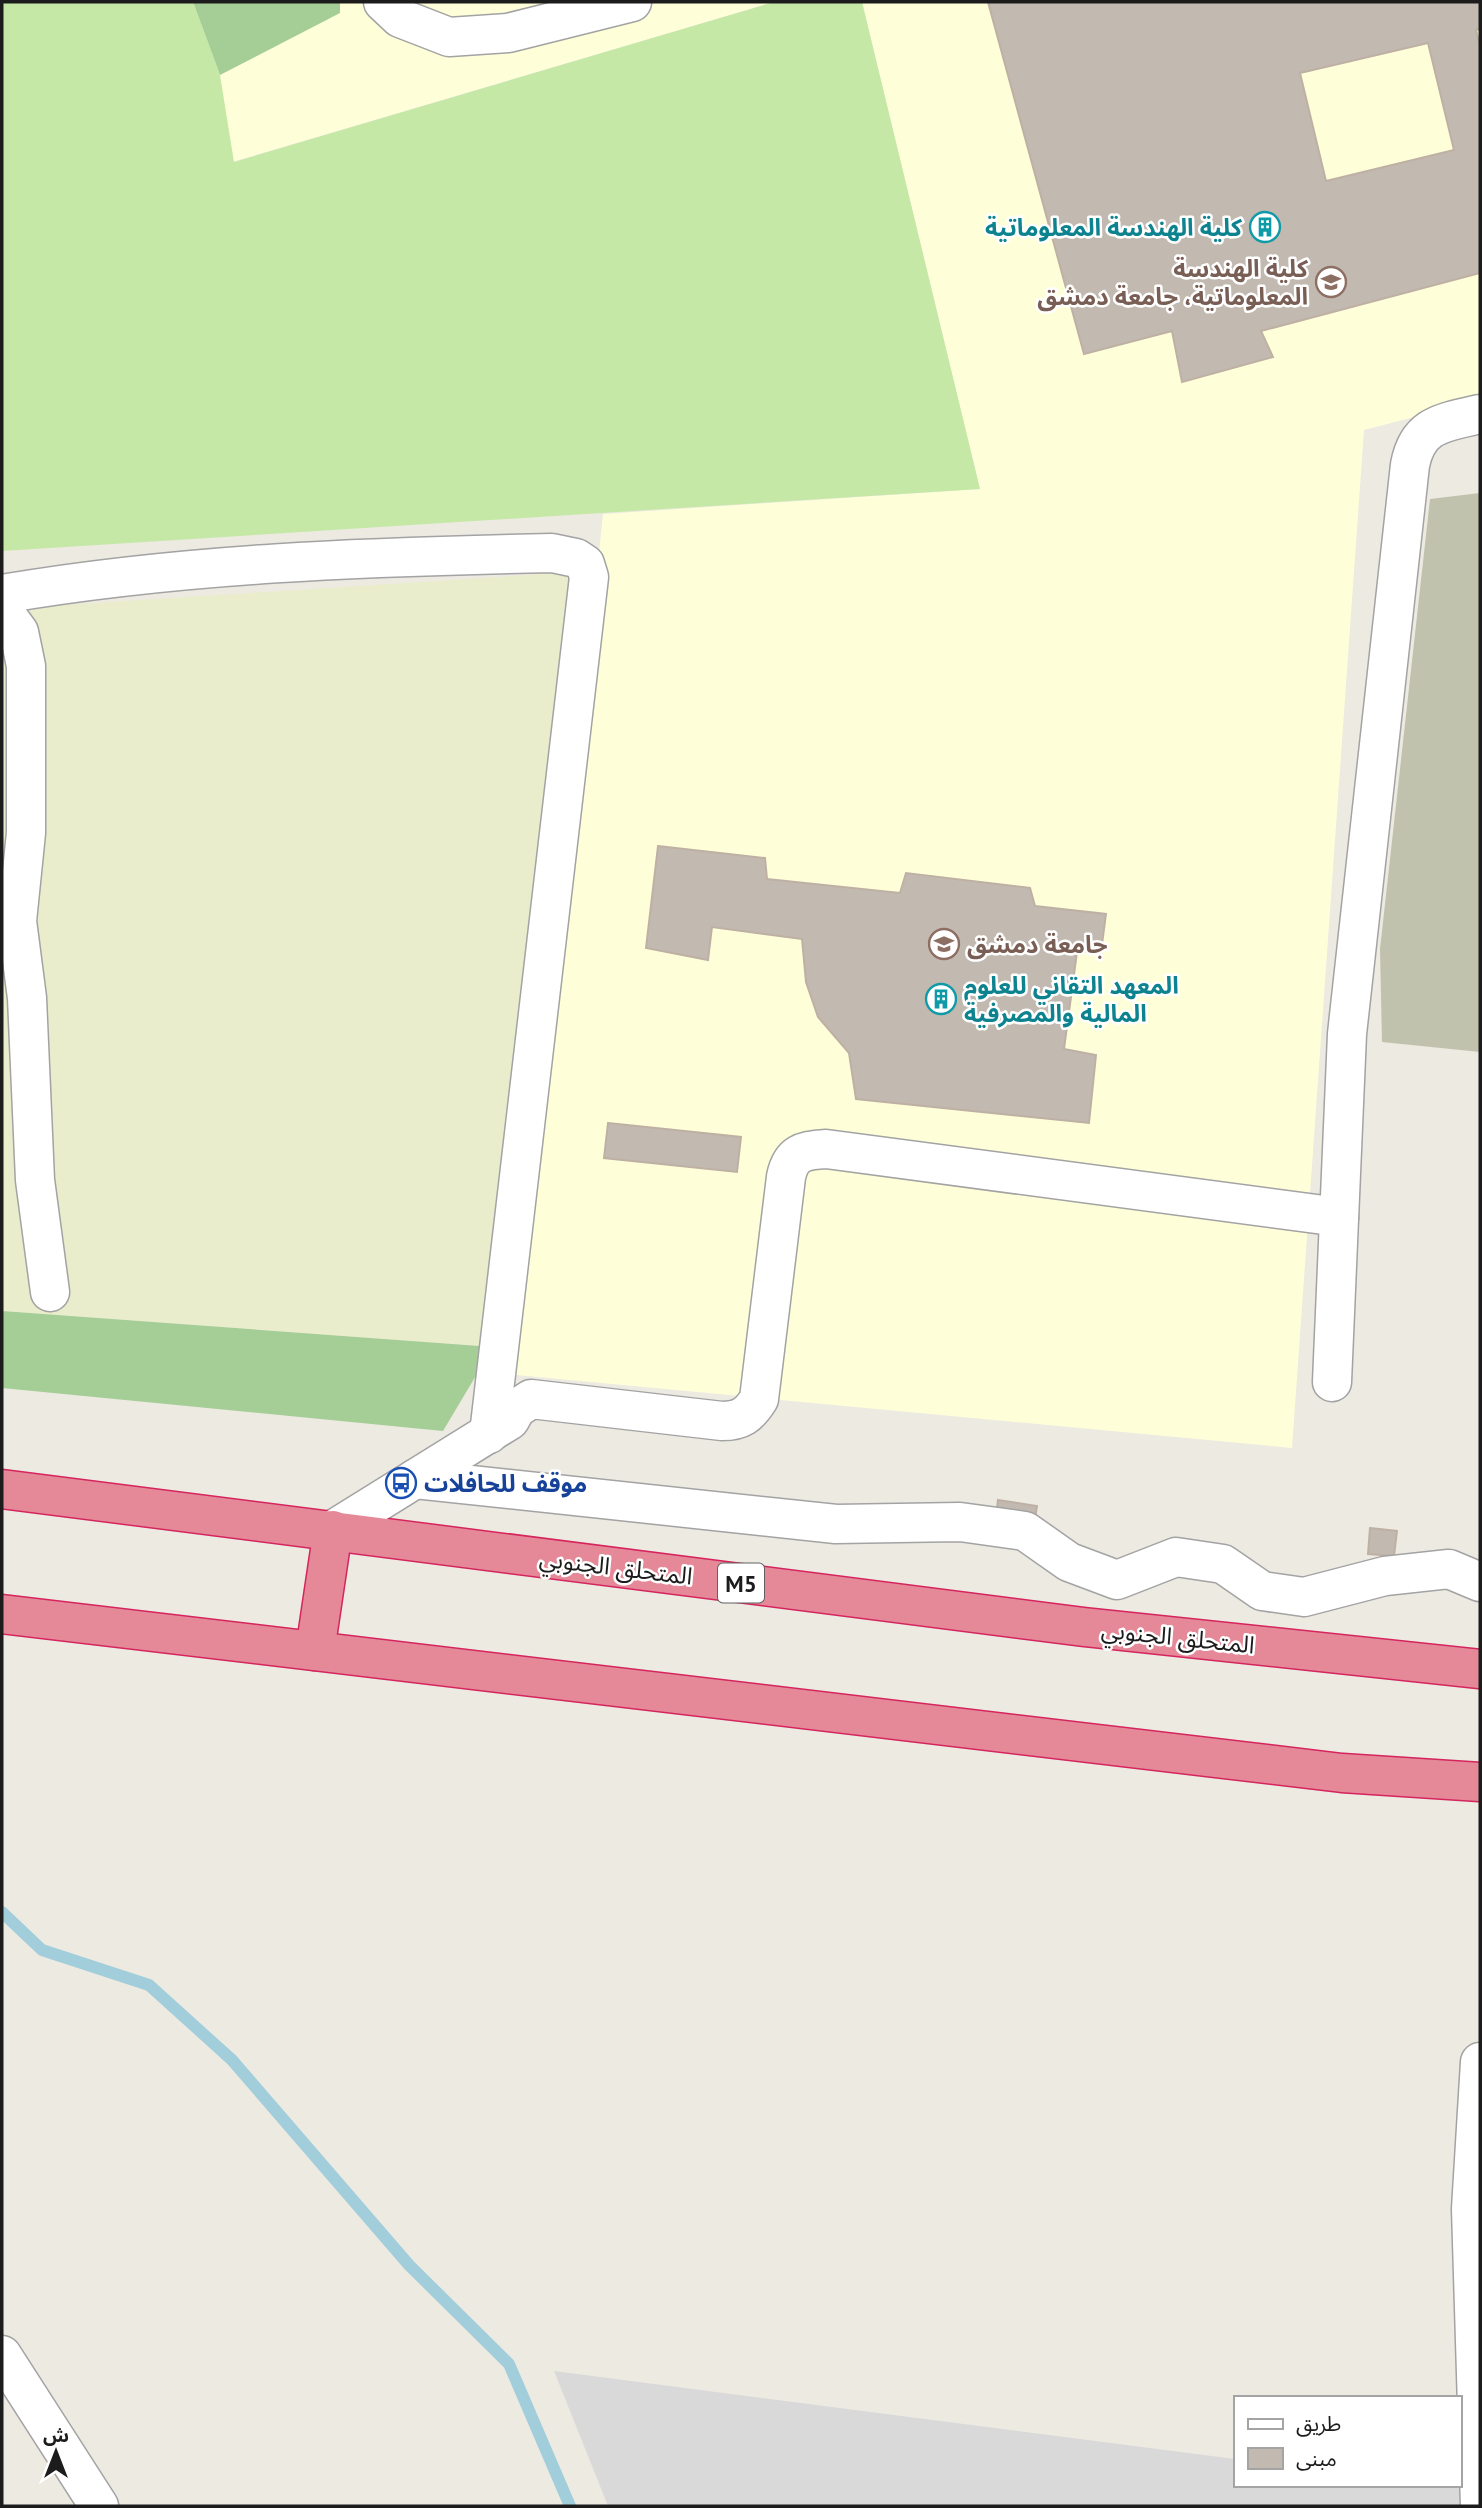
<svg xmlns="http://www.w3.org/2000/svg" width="1482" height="2508" font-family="'PT Sans','Noto Sans Arabic',sans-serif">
  <rect width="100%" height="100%" fill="#edeae2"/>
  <path fill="#dad9d9" d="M554,2371L1235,2459V2485H1439L1480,2491V2506H608Z"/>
  <g fill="#feffd9">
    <path d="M2,2H774L2,230Z"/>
    <path d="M862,2H1480V400L1364,430L1292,1448L516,1375L603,514L980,489Z"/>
  </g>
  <path fill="#c1c2ad" d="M1480,493V1052L1382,1042L1380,949L1430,499Z"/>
  <path fill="#eaedcc" d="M574,572L493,1347L2,1311V609Z"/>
  <path fill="#c6e8a7" d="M2,2H193L220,75L234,162L774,2H862L980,489L2,551Z"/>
  <g fill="#a5cd96">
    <path d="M193,2H340V13L220,75Z"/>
    <path d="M2,1311L493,1347L443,1431L2,1388Z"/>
  </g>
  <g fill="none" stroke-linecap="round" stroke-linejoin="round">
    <path stroke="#a2cddb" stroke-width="12" d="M2,1912L42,1950L149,1985L232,2060L409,2265L509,2364L570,2506"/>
  </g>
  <g fill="#c2b9b1" stroke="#bfb0a4" stroke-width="2" fill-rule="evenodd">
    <path d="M988,2H1480V29L1476,30L1480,46V273L1261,331L1273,357L1182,382L1172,331L1084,354ZM1428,43L1454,150L1326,181L1300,73Z"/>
    <path d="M658,846L765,858L767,879L900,893L906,873L1030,888L1035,906L1106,914L1101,952H1077L1064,1049L1096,1055L1089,1123L856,1099L849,1053L818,1017L806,982L802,939L712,927L708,960L646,948Z"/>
    <path d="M608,1123L741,1137L737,1172L604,1158Z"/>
    <path d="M998,1500L1037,1506L1030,1550L992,1545Z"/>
    <path d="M1370,1528L1397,1531L1394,1556L1368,1554Z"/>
  </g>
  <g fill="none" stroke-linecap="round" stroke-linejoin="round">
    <g stroke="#a3a3a3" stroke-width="41">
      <g id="minor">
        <path d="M383,2L400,18L449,37L508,33L632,2"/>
        <path d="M2,594C184,563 367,557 552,553L576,558L585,564L589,577L489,1434"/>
        <path d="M2,609L19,632L26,666V833L17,921L27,998L35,1180L50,1292"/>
        <path d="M1332,1382L1347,1034L1410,465C1418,423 1444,423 1480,414"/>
        <path d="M415,1479L836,1524L960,1522L1025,1531L1069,1562L1117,1580L1176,1557L1223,1564L1262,1591L1304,1597L1385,1576L1449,1569L1480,1582"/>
        <path d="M333,1530L510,1420L516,1409L531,1399L722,1421C741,1421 749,1415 759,1399L786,1177C791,1153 803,1150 826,1149L1339,1217"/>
        <path d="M1480,2062L1471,2209L1480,2506"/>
        <path d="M2,2355L99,2506"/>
      </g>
    </g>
    <g stroke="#d5255e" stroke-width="41">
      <g id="highway">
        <path d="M2,1489L1084,1627L1480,1669"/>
        <path d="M2,1614L1342,1773L1480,1782"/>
        <path d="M315,1651L333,1530"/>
      </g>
    </g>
    <use href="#minor" stroke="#fff" stroke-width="38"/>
    <use href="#highway" stroke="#e58998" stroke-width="38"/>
  </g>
  <defs>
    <g id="building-ring" transform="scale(1.575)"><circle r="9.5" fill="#fff" stroke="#0f9aa8" stroke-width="1.5"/><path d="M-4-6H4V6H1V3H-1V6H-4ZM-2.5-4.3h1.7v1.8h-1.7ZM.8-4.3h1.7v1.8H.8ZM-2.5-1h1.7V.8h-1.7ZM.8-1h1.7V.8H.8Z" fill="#0f9aa8"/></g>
    <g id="university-ring" transform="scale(1.575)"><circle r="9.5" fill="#fff" stroke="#8d6e63" stroke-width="1.5"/><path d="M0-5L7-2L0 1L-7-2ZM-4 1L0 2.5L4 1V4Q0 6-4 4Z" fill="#8d6e63"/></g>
    <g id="bus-ring" transform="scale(1.575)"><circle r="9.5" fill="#fff" stroke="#1a4fb4" stroke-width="1.5"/><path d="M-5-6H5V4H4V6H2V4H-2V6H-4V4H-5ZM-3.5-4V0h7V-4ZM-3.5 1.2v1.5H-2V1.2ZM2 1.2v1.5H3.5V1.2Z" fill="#1a4fb4"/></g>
  </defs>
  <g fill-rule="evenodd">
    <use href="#building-ring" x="1265" y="227"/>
    <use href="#university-ring" x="1331" y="282"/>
    <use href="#university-ring" x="944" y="944"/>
    <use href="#building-ring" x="941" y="999"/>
    <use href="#bus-ring" x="401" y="1483"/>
  </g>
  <g text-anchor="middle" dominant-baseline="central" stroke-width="5" stroke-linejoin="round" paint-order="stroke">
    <rect fill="#fff" stroke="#606060" stroke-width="2" x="718" y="1563.5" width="46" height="39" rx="5"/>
    <g font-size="23" font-weight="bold" fill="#1c1c1c">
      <text x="741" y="1583">M5</text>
    </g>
    <g font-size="24" font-weight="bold" fill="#0d838f" stroke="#fff" text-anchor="end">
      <text x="1242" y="227">كلية الهندسة المعلوماتية</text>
      <text x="964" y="985" text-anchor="start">المعهد التقاني للعلوم<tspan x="964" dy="28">المالية والمصرفية</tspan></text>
    </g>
    <g font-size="24" font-weight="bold" fill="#785e54" stroke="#fff" text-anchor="end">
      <text x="1308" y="268">كلية الهندسة<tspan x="1308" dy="28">المعلوماتية، جامعة دمشق</tspan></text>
      <text x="967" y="944" text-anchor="start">جامعة دمشق</text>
    </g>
    <g font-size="24" font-weight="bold" fill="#164399" stroke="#fff" text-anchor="start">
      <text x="424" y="1483">موقف للحافلات</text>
    </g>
    <g font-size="24" fill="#1c1c1c" stroke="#fff">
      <text transform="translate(616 1567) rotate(7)">المتحلق الجنوبي</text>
      <text transform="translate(1178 1637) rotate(6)">المتحلق الجنوبي</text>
    </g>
  </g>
  <rect width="1482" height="2508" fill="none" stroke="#1c1c1c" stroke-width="7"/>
  <rect x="1234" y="2396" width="228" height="91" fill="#ffffff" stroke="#a4a4a4" stroke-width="2"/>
  <rect x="1248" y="2419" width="35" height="10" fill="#ffffff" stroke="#a4a4a4" stroke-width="2"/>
  <text x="1296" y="2431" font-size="21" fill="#1c1c1c">طريق</text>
  <rect x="1248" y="2448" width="35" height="21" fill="#c2b9b1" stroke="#a4a4a4" stroke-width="2"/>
  <text x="1296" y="2466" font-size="21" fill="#1c1c1c">مبنى</text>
  <g transform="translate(56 2452)" stroke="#ffffff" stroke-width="5" paint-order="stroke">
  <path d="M0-5L12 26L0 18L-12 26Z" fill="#1c1c1c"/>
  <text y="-10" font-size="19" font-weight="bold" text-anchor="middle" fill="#1c1c1c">ش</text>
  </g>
</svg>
